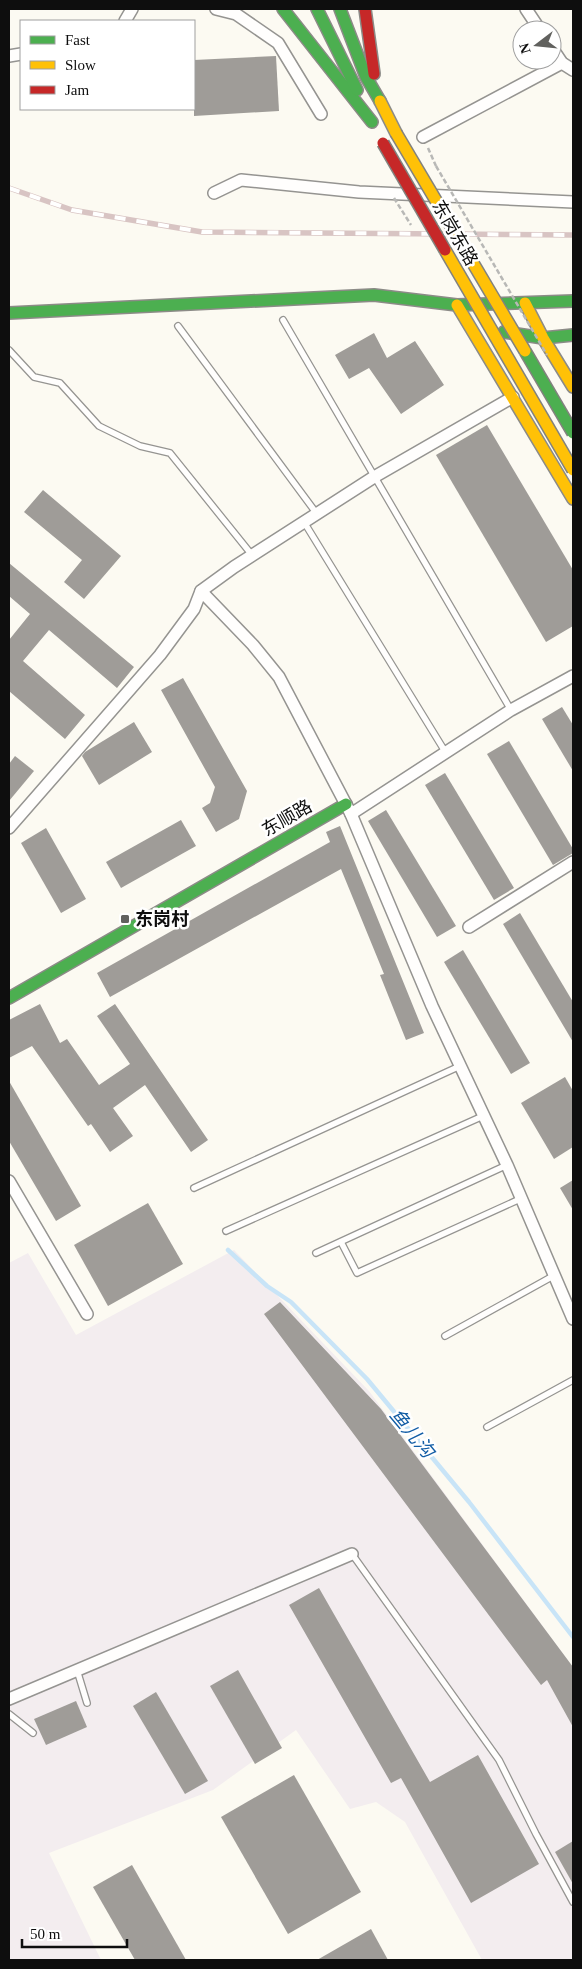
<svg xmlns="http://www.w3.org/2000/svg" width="582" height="1969" font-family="'Times New Roman','Noto Sans SC',serif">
  <rect width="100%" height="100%" fill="#fcfaf2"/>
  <path fill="#f3edef" d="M234,1250L369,1391L573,1667V1960H482L405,1822L376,1802L350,1809L296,1730L213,1790L49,1853L101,1960H9V1263L28,1253L76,1335Z"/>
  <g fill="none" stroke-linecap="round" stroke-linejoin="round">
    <path stroke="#c8e4f7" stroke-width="4.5" d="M228,1250L267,1286L291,1302L367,1379L469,1502L573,1637"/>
  </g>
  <g fill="#9f9c98">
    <path d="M276,56L279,111L194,116V60Z"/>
    <path d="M374,333L387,358L415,341L444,385L401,414L369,368L349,379L335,355Z"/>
    <path d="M487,425L573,570V626L546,642L436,455Z"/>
    <path d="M43,490L121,556L84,599L64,582L82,560L24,512Z"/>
    <path d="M9,563L134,667L117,688L49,630L23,661L85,715L65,739L9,691V640L30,614L9,596Z"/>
    <path d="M183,678L247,791L239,819L216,832L202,808L210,803L215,787L161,690Z"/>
    <path d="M562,707L573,725V771L542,719Z"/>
    <path d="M134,722L152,752L99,785L82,756L85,752Z"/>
    <path d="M509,741L573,849V853L553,865L487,754Z"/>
    <path d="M15,756L34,771L9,801V764Z"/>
    <path d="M445,773L514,888L494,900L425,785Z"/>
    <path d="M386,810L456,926L437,937L368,821Z"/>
    <path d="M181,820L196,846L121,888L106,862Z"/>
    <path d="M340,826L424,1033L406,1040L380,975L384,974L341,869L110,997L97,973L330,842L326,832Z"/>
    <path d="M46,828L86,899L61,913L21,843Z"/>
    <path d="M520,913L573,1002V1042L503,924Z"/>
    <path d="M463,950L530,1063L511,1074L444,962Z"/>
    <path d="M40,1004L60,1043L67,1039L99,1085L130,1064L97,1016L115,1004L208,1140L191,1152L145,1085L113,1108L133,1136L110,1152L91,1124L88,1126L32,1046L9,1058V1020Z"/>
    <path d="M565,1077L573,1091V1147L554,1159L521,1103Z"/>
    <path d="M9,1081L81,1206L56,1221L9,1141Z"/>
    <path d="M573,1180V1210L560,1188Z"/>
    <path d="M148,1203L183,1264L108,1306L74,1245Z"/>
    <path d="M280,1302L381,1409L573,1667V1727L547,1680L541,1685L264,1314Z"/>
    <path d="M319,1588L430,1782L478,1755L539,1864L471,1903L401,1778L391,1783L289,1605Z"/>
    <path d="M238,1670L282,1748L255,1764L210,1686Z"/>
    <path d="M156,1692L208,1781L185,1794L133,1706Z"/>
    <path d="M76,1701L87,1727L46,1745L34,1719Z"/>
    <path d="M294,1775L361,1892L288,1934L221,1817Z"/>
    <path d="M573,1841V1884L555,1852Z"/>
    <path d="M132,1865L186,1960H135L93,1887Z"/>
    <path d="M371,1929L388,1960H317Z"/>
  </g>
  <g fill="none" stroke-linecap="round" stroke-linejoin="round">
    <g stroke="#959491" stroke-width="8">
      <g id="lane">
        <path d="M283,320L511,710"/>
        <path d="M178,326L317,514"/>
        <path d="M9,350L34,377L60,383L99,426L140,446L170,453L252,555"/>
        <path d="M304,522L446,753"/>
        <path d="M194,1188L460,1066"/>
        <path d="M226,1231L483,1116"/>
        <path d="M341,1242L357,1273L520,1199"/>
        <path d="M316,1253L507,1165"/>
        <path d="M445,1336L555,1275"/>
        <path d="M487,1427L573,1380"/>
        <path d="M352,1554L499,1760L536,1834L573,1902"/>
        <path d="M77,1670L87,1703"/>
        <path d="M9,1714L33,1733"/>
      </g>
    </g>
    <g stroke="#959491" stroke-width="14">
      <g id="street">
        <path d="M216,9L236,14L278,43L321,114"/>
        <path d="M526,9L540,30"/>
        <path d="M125,21L132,9"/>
        <path d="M552,48L562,63L573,70"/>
        <path d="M9,56L21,54"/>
        <path d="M423,137L562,63"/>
        <path d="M214,193L241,180L359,192L573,202"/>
        <path d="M201,591L253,645L279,677L351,814L511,710L573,676"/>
        <path d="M351,814L432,1006L507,1165L573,1319"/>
        <path d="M9,828L160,655L194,609L201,591L234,567L374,477L513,397"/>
        <path d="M469,927L573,862"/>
        <path d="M9,1181L87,1314"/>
        <path d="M9,1699L352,1554"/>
      </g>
    </g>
    <g stroke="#8c8b87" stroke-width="14">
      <g id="fast">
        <path d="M283,9L372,122"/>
        <path d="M317,9L357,90"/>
        <path d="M340,9L366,77L380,101"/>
        <path d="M9,313L374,295L457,305L573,301"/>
        <path d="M504,332L543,338L573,335"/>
        <path d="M9,998L346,804"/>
      </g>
    </g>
    <g stroke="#8c8b87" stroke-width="14">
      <g id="slow">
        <path d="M380,101L396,133"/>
        <path d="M525,303L543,338L573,387"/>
        <path d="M457,305L573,499"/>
      </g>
    </g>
    <g stroke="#8c8b87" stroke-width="14">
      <path id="jam" d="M365,9L374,74"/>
    </g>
    <path stroke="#b8b8b6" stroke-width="2.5" stroke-dasharray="5 2.5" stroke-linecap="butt" d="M428,148L436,166"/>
    <use href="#lane" stroke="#fffefd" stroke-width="5.5"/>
    <use href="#street" stroke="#fffefd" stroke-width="11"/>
    <use href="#fast" stroke="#4caf50" stroke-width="11"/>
    <use href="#slow" stroke="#ffc107" stroke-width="11"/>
    <use href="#jam" stroke="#c62828" stroke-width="11"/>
    <g stroke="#d8c4c3" stroke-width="5.5">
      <path id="rail" d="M9,188L72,210L202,232L573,235"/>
    </g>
    <use href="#rail" stroke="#fff" stroke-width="4" stroke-dasharray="11" stroke-linecap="butt"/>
    <g stroke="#82827e" stroke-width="14" stroke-linecap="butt">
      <path id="fast-bridge" d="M525,351L573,433"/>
    </g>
    <g stroke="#82827e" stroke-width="14" stroke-linecap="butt">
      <g id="slow-bridge">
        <path d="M396,133L525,351"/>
        <path d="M445,250L573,470"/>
      </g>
    </g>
    <g stroke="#82827e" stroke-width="14" stroke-linecap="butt">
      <path id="jam-bridge" d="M383,143L445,250"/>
    </g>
    <g stroke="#b8b8b6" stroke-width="2.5" stroke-dasharray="5 2.5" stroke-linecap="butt">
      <path d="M436,166L547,355"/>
      <path d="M394,198L411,225"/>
    </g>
    <use href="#fast-bridge" stroke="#4caf50" stroke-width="11"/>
    <use href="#slow-bridge" stroke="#ffc107" stroke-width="11"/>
    <use href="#jam-bridge" stroke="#c62828" stroke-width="11"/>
  </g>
  <rect fill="#61615e" stroke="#fff" stroke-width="2" x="120" y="914" width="10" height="10" rx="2.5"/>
  <g text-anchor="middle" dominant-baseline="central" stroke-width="5" stroke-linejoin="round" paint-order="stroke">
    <g font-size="18" fill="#0e0e0e" stroke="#fff">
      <text transform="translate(455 233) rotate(60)">东岗东路</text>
      <text transform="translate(287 818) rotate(-30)">东顺路</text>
    </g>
    <g font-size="18" font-weight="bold" fill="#0e0e0e" stroke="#fff" text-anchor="start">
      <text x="135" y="919">东岗村</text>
    </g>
    <g font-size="19" font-style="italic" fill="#125da5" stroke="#fff">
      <text transform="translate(412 1433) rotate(50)">鱼儿沟</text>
    </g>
  </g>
  <rect width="582" height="1969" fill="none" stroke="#0e0e0e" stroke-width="20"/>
  <rect x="20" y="20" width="175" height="90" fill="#ffffff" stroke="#9f9f9f"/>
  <rect x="30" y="36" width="25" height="8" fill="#4caf50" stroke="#9f9f9f"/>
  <text x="65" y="45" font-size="15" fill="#0e0e0e">Fast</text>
  <rect x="30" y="61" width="25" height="8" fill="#ffc107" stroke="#9f9f9f"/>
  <text x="65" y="70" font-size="15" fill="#0e0e0e">Slow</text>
  <rect x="30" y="86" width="25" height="8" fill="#c62828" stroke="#9f9f9f"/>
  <text x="65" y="95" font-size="15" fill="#0e0e0e">Jam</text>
  <g transform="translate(537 45) rotate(254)"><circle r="24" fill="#ffffff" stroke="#9f9f9f"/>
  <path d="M0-4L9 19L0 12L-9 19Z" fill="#61615e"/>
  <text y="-8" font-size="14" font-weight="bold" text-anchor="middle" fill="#0e0e0e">N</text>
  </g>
  <path d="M22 1939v8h105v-8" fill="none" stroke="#0e0e0e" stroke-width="2.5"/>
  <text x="30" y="1939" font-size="15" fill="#0e0e0e" stroke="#ffffff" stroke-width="4" paint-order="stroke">50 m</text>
</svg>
